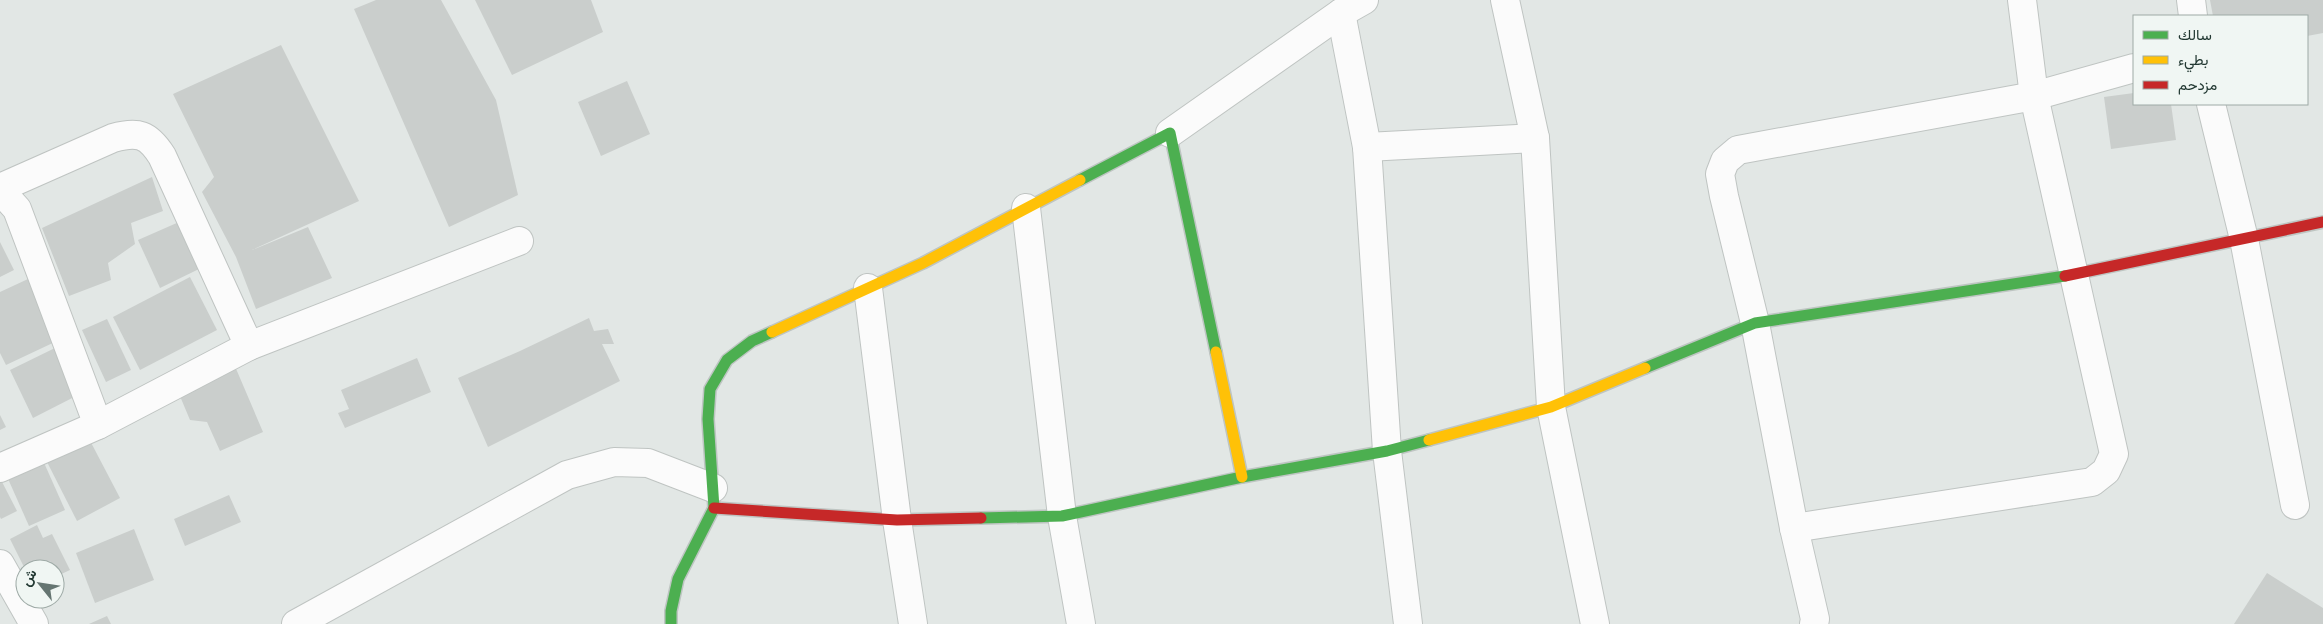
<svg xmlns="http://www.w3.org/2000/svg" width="2323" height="624" font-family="Lato,Vazirmatn,sans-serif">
  <rect width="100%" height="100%" fill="#e2e7e5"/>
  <g fill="#cacecc">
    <path d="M376,0H441L496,100L518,195L449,227L354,9Z"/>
    <path d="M475,0H591L603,32L512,75Z"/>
    <path d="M2210,0H2323V33L2307,36V16H2213Z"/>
    <path d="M281,45L359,201L252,250L308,227L332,278L256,309L236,257L202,192L214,177L173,94Z"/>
    <path d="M627,81L650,134L601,156L578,102Z"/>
    <path d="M2134,93V104H2171L2176,140L2111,149L2104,97Z"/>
    <path d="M152,177L163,211L131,223L135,244L108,263L111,280L69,296L42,228Z"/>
    <path d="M179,222L199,269L160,288L138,240Z"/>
    <path d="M0,242L14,270L0,277Z"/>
    <path d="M190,277L217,330L140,370L113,317Z"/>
    <path d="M28,279L57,341L6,365L0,353V292Z"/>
    <path d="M589,318L594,331L608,329L614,344H602L620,381L488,447L458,378L520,351Z"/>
    <path d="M107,319L131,370L106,382L82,330Z"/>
    <path d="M57,347L80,394L33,418L10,370Z"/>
    <path d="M417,358L431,392L345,428L338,413L349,409L341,390Z"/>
    <path d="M234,364L263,432L220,451L207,422L190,420L177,389Z"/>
    <path d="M0,415L6,427L0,430Z"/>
    <path d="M86,433L120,498L77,521L44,456Z"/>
    <path d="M41,456L65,510L29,526L5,472Z"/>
    <path d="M0,478L17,511L1,519L0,517Z"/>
    <path d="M229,495L241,522L185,546L174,519Z"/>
    <path d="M37,525L43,538L52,534L70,570L55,577V569H25L10,539Z"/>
    <path d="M134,529L154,580L95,603L76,553Z"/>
    <path d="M2267,573L2323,608V624H2234Z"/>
    <path d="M107,616L111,624H89Z"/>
  </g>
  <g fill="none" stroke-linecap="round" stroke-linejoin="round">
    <g stroke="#bfc4c2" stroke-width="30">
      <g id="street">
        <path d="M1505,0L1535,138L1551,407L1595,624"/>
        <path d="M2191,0L2193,16"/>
        <path d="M1341,13L1367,147L1387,451L1408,624"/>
        <path d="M2211,104L2244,239L2295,505"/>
        <path d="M1170,133L1341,13L1364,0"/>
        <path d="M1367,147L1535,138"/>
        <path d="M0,188L113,138C138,131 148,134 162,156L249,346"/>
        <path d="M0,194L7,198L17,209L98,425"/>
        <path d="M1026,208L1062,516L1081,624"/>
        <path d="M868,288L897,520L913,624"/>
        <path d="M0,468L98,425L249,346L519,241"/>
        <path d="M1794,528L2092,482L2106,471L2114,454L2034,96L2022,0"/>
        <path d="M0,564L34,624"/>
        <path d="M296,624L567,475L614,462L648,463L713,488"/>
        <path d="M1814,624L1815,619L1794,528L1755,323L1724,196L1720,174L1725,161L1738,150L2034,96L2134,68"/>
      </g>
    </g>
    <g stroke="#bec5c2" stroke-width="14">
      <g id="fast">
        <path d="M1080,180L1170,133L1216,352"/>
        <path d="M1645,368L1755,323L2065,276"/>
        <path d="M981,518L1062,516L1242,477L1387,451L1429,440"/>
        <path d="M671,624V611L678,579L714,508L708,419L710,389L727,360L752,341L772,332"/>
      </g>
    </g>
    <g stroke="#bec5c2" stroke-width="14">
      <g id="slow">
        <path d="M772,332L923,263L1080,180"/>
        <path d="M1216,352L1242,477"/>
        <path d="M1429,440L1551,407L1645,368"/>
      </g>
    </g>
    <g stroke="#bec5c2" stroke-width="14">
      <g id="jam">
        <path d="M2065,276L2323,222"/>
        <path d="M714,508L897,520L981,518"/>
      </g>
    </g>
    <use href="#street" stroke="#fbfbfb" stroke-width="28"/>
    <use href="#fast" stroke="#4caf50" stroke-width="11"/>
    <use href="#slow" stroke="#ffc107" stroke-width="11"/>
    <use href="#jam" stroke="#c62828" stroke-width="11"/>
  </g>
  <rect x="2133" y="15" width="175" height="90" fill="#f0f6f3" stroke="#9eaaa6"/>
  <rect x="2143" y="31" width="25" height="8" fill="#4caf50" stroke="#9eaaa6"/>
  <text x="2178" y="40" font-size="15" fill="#223832">سالك</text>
  <rect x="2143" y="56" width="25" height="8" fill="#ffc107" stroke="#9eaaa6"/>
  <text x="2178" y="65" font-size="15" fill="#223832">بطيء</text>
  <rect x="2143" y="81" width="25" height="8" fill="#c62828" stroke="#9eaaa6"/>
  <text x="2178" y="90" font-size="15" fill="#223832">مزدحم</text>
  <g transform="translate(40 584) rotate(300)"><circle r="24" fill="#f0f6f3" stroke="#9eaaa6"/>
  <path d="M0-4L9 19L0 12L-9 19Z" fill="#657571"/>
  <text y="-8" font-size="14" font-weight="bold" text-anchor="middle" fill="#223832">ش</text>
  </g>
</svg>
